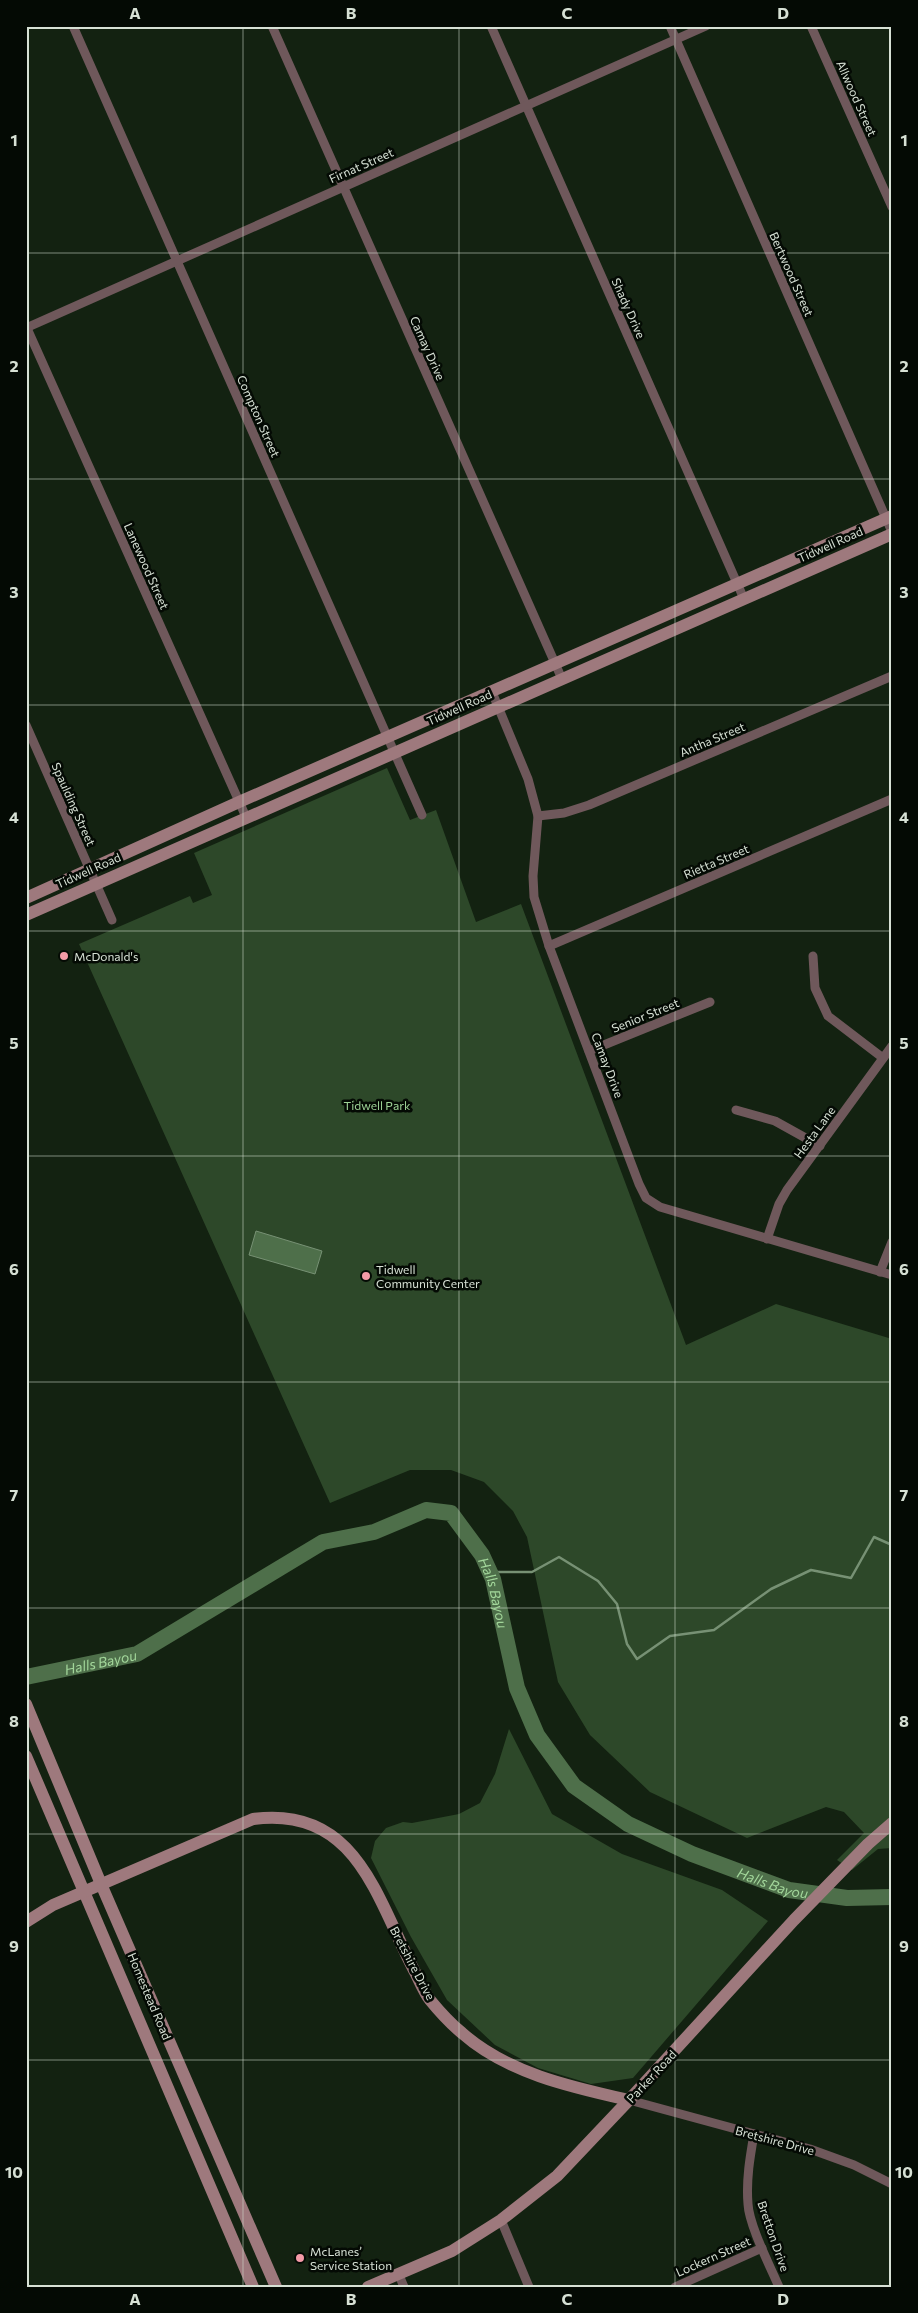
<svg xmlns="http://www.w3.org/2000/svg" width="918" height="2313" font-family="Commissioner,sans-serif">
  <rect width="100%" height="100%" fill="#132211"/>
  <g fill="#2d4829">
    <path d="M387,768L410,820L436,810L476,922L521,904L686,1345L776,1304L892,1339V1848L878,1849L852,1870L837,1860L864,1833L844,1812L826,1807L747,1838L650,1792L590,1735L558,1682L527,1537L513,1511L484,1482L451,1470H410L330,1503L79,944L190,896L193,903L212,895L194,853Z"/>
    <path d="M509,1729L552,1814L622,1854L722,1890L768,1921L633,2078L591,2084L538,2068L495,2045L447,2000L411,1937L371,1858L375,1841L386,1828L403,1822L412,1823L459,1814L480,1803L495,1774Z"/>
  </g>
  <path fill="#4e6f4a" stroke="#779174" d="M256,1231L322,1251L315,1274L249,1255Z"/>
  <g fill="none" stroke-linecap="round" stroke-linejoin="round">
    <path stroke="#779174" stroke-width="2.5" d="M490,1572H532L559,1557L598,1581L617,1604L627,1644L637,1659L670,1636L714,1630L771,1589L811,1570L851,1578L874,1537L892,1545"/>
    <path stroke="#4e6f4a" stroke-width="16" id="s1" d="M26,1677L137,1654L323,1542L374,1532L426,1510L451,1513L482,1555L493,1579L517,1688L537,1735L574,1786L628,1824L692,1854L789,1890L847,1898L892,1897"/>
    <g stroke="#6f585b" stroke-width="9">
      <path d="M73,26L422,815"/>
      <path d="M272,26L562,679"/>
      <path d="M491,26L744,599"/>
      <path d="M670,26L892,532"/>
      <path d="M811,26L892,207"/>
      <path d="M26,326L246,817"/>
      <path d="M26,328L706,26"/>
      <path d="M492,692L528,779L538,816L533,876L534,897L549,946L639,1184L646,1198L660,1207L892,1275"/>
      <path d="M26,725L112,920"/>
      <path d="M538,816L564,813L589,805L892,676"/>
      <path d="M549,946L892,799"/>
      <path d="M813,956L815,988L828,1016L883,1058"/>
      <path d="M589,1051L710,1002"/>
      <path d="M736,1110L775,1121L820,1146"/>
      <path d="M767,1239L779,1204L787,1190L892,1046"/>
      <path d="M880,1272L892,1242"/>
      <path d="M629,2100L810,2149L854,2165L892,2184"/>
      <path d="M754,2134C750,2157 746,2180 748,2204C749,2225 770,2266 779,2287"/>
      <path d="M501,2220L529,2287"/>
      <path d="M399,2275L404,2287"/>
      <path d="M675,2287L762,2248"/>
    </g>
    <g stroke="#9e797d" stroke-width="12">
      <path d="M26,898L239,802L892,516"/>
      <path d="M26,915L892,534"/>
      <path d="M26,1704L101,1884L276,2287"/>
      <path d="M26,1756L253,2287"/>
      <path d="M26,1922L53,1905L253,1819C358,1805 377,1901 416,1974C420,1982 424,1992 430,2000C439,2011 451,2024 462,2033C507,2073 571,2087 629,2100"/>
      <path d="M368,2287L452,2251L501,2220L557,2176L629,2100L794,1920L868,1844L892,1823"/>
    </g>
  </g>
  <path fill="none" stroke="#d7e1d5" stroke-width="1" stroke-opacity="0.55" d="M243,26V2287M459,26V2287M675,26V2287M26,253H892M26,479H892M26,705H892M26,931H892M26,1156H892M26,1382H892M26,1608H892M26,1834H892M26,2060H892"/>
  <g fill="#f49aa7" stroke="#040a04" stroke-width="2">
    <circle cx="64" cy="956" r="5"/>
    <circle cx="366" cy="1276" r="5"/>
    <circle cx="300" cy="2258" r="5"/>
  </g>
  <g text-anchor="middle" dominant-baseline="central" stroke-width="5" stroke-linejoin="round" paint-order="stroke">
    <g font-size="12" fill="#d7e1d5" stroke="#040a04">
      <text transform="translate(857 98) rotate(66)">Allwood Street</text>
      <text transform="translate(361 165) rotate(-24)">Firnat Street</text>
      <text transform="translate(792 274) rotate(66)">Bertwood Street</text>
      <text transform="translate(629 308) rotate(66)">Shady Drive</text>
      <text transform="translate(428 348) rotate(66)">Camay Drive</text>
      <text transform="translate(259 416) rotate(66)">Compton Street</text>
      <text transform="translate(830 544) rotate(-24)">Tidwell Road</text>
      <text transform="translate(147 566) rotate(66)">Lanewood Street</text>
      <text transform="translate(459 707) rotate(-24)">Tidwell Road</text>
      <text transform="translate(712 739) rotate(-23)">Antha Street</text>
      <text transform="translate(74 804) rotate(66)">Spaulding Street</text>
      <text transform="translate(716 861) rotate(-23)">Rietta Street</text>
      <text transform="translate(88 870) rotate(-24)">Tidwell Road</text>
      <text transform="translate(645 1015) rotate(-22)">Senior Street</text>
      <text transform="translate(608 1065) rotate(69)">Camay Drive</text>
      <text transform="translate(814 1132) rotate(-54)">Hesta Lane</text>
      <text transform="translate(413 1963) rotate(62)">Bretshire Drive</text>
      <text transform="translate(150 1996) rotate(67)">Homestead Road</text>
      <text transform="translate(651 2076) rotate(-47)">Parker Road</text>
      <text transform="translate(775 2140) rotate(15)">Bretshire Drive</text>
      <text transform="translate(774 2236) rotate(71)">Bretton Drive</text>
      <text transform="translate(713 2256) rotate(-24)">Lockern Street</text>
    </g>
    <g font-size="12" fill="#d7e1d5" stroke="#040a04" text-anchor="start">
      <text x="74" y="956">McDonald's</text>
      <text x="376" y="1269">Tidwell<tspan x="376" dy="14">Community Center</tspan></text>
      <text x="310" y="2251">McLanes’<tspan x="310" dy="14">Service Station</tspan></text>
    </g>
    <g font-size="12" fill="#9ed397" stroke="#040a04">
      <text x="377" y="1105">Tidwell Park</text>
    </g>
    <g font-size="14" font-style="italic" fill="#a2d69a" stroke="#040a04">
      <text stroke="none"><textPath href="#s1" startOffset="556">Halls Bayou</textPath></text>
      <text stroke="none"><textPath href="#s1" startOffset="76">Halls Bayou</textPath></text>
      <text stroke="none"><textPath href="#s1" startOffset="991">Halls Bayou</textPath></text>
    </g>
  </g>
  <rect width="918" height="2313" fill="none" stroke="#040a04" stroke-width="55"/>
  <rect x="28" y="28" width="862" height="2258" fill="none" stroke="#d7e1d5" stroke-width="2"/>
  <g font-size="16" text-anchor="middle" font-weight="bold" fill="#d7e1d5">
    <text x="135" y="19">A</text>
    <text x="351" y="19">B</text>
    <text x="567" y="19">C</text>
    <text x="783" y="19">D</text>
    <text x="14" y="146">1</text>
    <text x="904" y="146">1</text>
    <text x="14" y="372">2</text>
    <text x="904" y="372">2</text>
    <text x="14" y="598">3</text>
    <text x="904" y="598">3</text>
    <text x="14" y="823">4</text>
    <text x="904" y="823">4</text>
    <text x="14" y="1049">5</text>
    <text x="904" y="1049">5</text>
    <text x="14" y="1275">6</text>
    <text x="904" y="1275">6</text>
    <text x="14" y="1501">7</text>
    <text x="904" y="1501">7</text>
    <text x="14" y="1727">8</text>
    <text x="904" y="1727">8</text>
    <text x="14" y="1952">9</text>
    <text x="904" y="1952">9</text>
    <text x="14" y="2178">10</text>
    <text x="904" y="2178">10</text>
    <text x="135" y="2305">A</text>
    <text x="351" y="2305">B</text>
    <text x="567" y="2305">C</text>
    <text x="783" y="2305">D</text>
  </g>
</svg>
